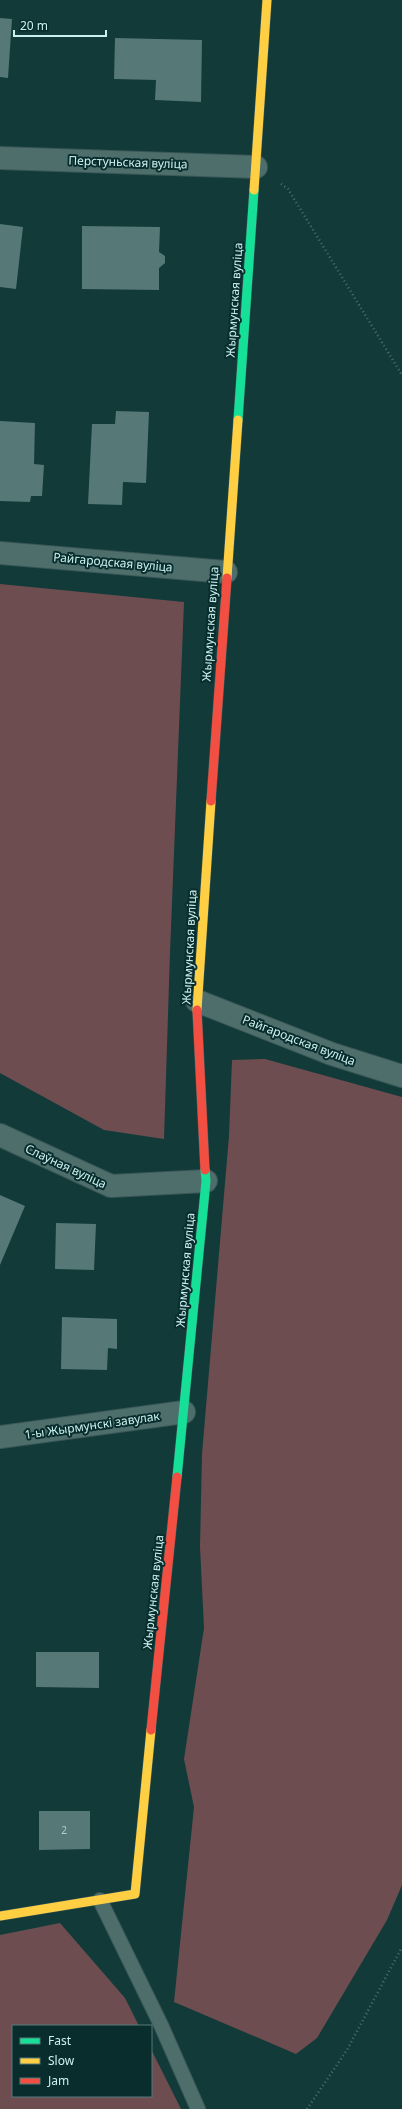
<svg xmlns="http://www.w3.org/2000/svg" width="402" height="2109" font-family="'Noto Sans',sans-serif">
  <rect width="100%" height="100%" fill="#113a39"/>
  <g fill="#6e4d50">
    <path d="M0,584L184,602L170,953L164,1139L104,1130L0,1073Z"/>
    <path d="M265,1059L402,1097V1885L387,1920L317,2038L296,2054L174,2002L194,1807L184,1759L204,1628L200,1547L202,1454L229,1136L232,1060Z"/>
    <path d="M60,1923L125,1998L139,2026H13V2096H151V2049L181,2109H0V1935Z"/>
  </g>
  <g fill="#567877">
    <path d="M0,18L12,19L8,78L0,77Z"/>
    <path d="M115,38L202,40L201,102L155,100L156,80L114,79Z"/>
    <path d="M0,224L23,227L16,289L0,287Z"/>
    <path d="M82,226L160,227L159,252L165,256V263L159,268V290L82,289Z"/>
    <path d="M116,411L149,412L146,483L123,482L122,505L88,504L92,424H115Z"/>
    <path d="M0,421L35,423L34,464L44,465L42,496H31L30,502L0,501Z"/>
    <path d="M0,1195L25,1206L0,1265Z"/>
    <path d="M56,1223L96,1224L94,1270L55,1269Z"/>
    <path d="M62,1317L117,1319V1349L108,1348L107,1370L61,1369Z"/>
    <path d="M36,1652H99V1688L36,1687Z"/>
    <path d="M39,1811H90V1849L39,1850Z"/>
  </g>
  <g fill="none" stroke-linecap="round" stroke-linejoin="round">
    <g stroke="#395756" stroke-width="16">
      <path id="lane" d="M100,1900L161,2025L198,2109"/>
    </g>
    <g stroke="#395756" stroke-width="24">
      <g id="street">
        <path d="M0,158L256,167"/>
        <path d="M0,553L226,572"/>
        <path d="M197,1001L332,1054L402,1076"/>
        <path d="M0,1135L111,1186L206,1181"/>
        <path d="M0,1437L184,1412"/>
      </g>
    </g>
    <g stroke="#395756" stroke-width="10">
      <g id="fast">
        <path d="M238,420L254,190"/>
        <path d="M177,1477L206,1181L205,1170"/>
      </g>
    </g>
    <g stroke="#395756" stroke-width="10">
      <g id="slow">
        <path d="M254,190L267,0"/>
        <path d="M227,578L238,420"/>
        <path d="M197,1010L211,801"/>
        <path d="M0,1916L135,1894L151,1730"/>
      </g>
    </g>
    <g stroke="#395756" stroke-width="10">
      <g id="jam">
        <path d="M211,801L227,578"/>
        <path d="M197,1010L205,1170"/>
        <path d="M151,1730L177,1477"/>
      </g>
    </g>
    <g stroke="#526e6e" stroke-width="2.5" stroke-dasharray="1 3" stroke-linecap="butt">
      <path d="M281,184L288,189L402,375"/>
      <path d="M307,2109L347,2050L402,1947"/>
    </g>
    <use href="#lane" stroke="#4e6e6c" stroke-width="14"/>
    <use href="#street" stroke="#4e6e6c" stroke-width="22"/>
    <use href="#fast" stroke="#16e098" stroke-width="9"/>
    <use href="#slow" stroke="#ffcf43" stroke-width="9"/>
    <use href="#jam" stroke="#f24e42" stroke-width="9"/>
  </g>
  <g text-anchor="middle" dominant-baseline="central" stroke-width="4" stroke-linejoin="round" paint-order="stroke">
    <g font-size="10" fill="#add3d1">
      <text x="64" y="1830">2</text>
    </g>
    <g font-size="12" fill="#caf1ef" stroke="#092d2d">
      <text transform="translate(128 162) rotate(2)">Перстуньская вуліца</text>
      <text transform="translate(234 300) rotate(-86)">Жырмунская вуліца</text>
      <text transform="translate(113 562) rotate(5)">Райгародская вуліца</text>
      <text transform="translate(210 624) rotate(-86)">Жырмунская вуліца</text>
      <text transform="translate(189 947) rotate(-87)">Жырмунская вуліца</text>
      <text transform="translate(299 1040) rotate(21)">Райгародская вуліца</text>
      <text transform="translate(66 1166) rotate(25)">Слаўная вуліца</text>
      <text transform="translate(185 1270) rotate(-85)">Жырмунская вуліца</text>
      <text transform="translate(92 1425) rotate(-8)">1-ы Жырмунскі завулак</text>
      <text transform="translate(153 1592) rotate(-84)">Жырмунская вуліца</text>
    </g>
  </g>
  <rect x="12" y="2025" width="140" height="72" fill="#092d2d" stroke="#567b7b"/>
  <rect x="20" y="2038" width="20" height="6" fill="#16e098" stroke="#567b7b"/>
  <text x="48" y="2045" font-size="12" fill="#caf1ef">Fast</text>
  <rect x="20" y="2058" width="20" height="6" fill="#ffcf43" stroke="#567b7b"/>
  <text x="48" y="2065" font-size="12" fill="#caf1ef">Slow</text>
  <rect x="20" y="2078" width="20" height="6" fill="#f24e42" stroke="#567b7b"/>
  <text x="48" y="2085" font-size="12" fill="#caf1ef">Jam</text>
  <path d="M14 30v6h92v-6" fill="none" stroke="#caf1ef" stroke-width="2"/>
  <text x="20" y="30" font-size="12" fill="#caf1ef" stroke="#092d2d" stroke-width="3" paint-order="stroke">20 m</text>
</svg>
